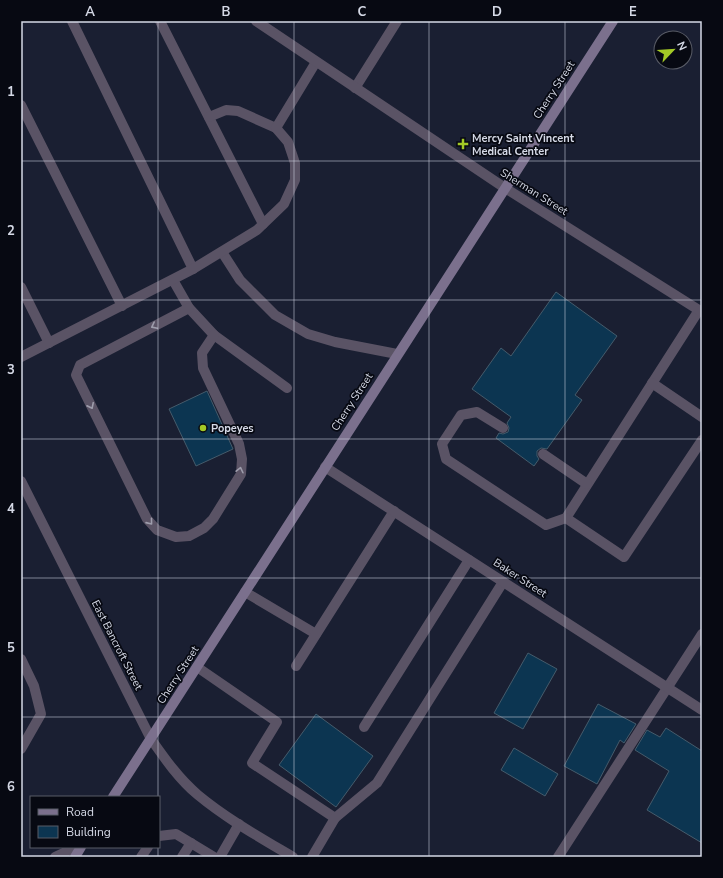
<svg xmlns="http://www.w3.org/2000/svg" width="723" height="878" font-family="'Nunito Sans',sans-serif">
  <rect width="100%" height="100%" fill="#1a1f32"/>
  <g fill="#0c3551" stroke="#455b6b">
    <path d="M556,292L617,336L575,395L582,400L547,449L541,448L537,451V456L539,459L534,466L496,438L499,433L503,434L508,432L509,428L507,423L511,417L472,389L501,348L511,356Z"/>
    <path d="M207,391L233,449L196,466L169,409Z"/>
    <path d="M528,653L557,669L523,729L494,713Z"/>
    <path d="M598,704L636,724L624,743L620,740L597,784L564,766Z"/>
    <path d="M316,714L373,756L336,807L279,765Z"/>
    <path d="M666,728L702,751V843L647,810L669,771L635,750L647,730L660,737Z"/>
    <path d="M514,748L558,774L545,796L501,770Z"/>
  </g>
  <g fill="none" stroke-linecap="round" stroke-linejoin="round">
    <g stroke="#5a5365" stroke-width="10">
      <path d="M72,21L193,269"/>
      <path d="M160,21L263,224"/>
      <path d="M355,88L397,21"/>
      <path d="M21,105L122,306"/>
      <path d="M209,117L226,110L238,111L276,128"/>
      <path d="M222,252L240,280L275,315L308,334L335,342L397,354"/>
      <path d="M173,280L189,308L214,335L287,388"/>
      <path d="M21,287L49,343"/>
      <path d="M189,308L80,365L76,375L147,519L157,530L176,537L189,536L204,528L213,519L241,474L242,459L239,444L203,368L202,353L214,335"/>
      <path d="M699,310L566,518L624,557L702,440"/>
      <path d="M21,357L193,269L257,230L284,204L295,180V163L288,142L276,128L316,62"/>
      <path d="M652,383L702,417"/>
      <path d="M503,428L477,412L461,415L442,444L446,459L546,525L566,518"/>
      <path d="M543,454L587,484"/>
      <path d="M245,592L316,634"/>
      <path d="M21,659L34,686L41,714L21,749"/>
      <path d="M296,666L394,511"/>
      <path d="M197,667L277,722L252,763L335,818"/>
      <path d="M364,727L469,560"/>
      <path d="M159,836L176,834L214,857"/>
      <path d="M141,857L148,847"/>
      <path d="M182,857L191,843"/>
      <path d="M220,857L239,824"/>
      <path d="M312,857L335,818L377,783L503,582"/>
      <path d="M558,857L702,634"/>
    </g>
    <g stroke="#5a5365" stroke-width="10">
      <path d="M256,21L505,188"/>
      <path d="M325,467L702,710"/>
    </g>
    <g stroke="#5a5365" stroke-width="10">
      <path d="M505,188L702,312"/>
      <path d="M21,481L151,739C165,759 179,779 198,795C227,819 261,838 293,857"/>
      <path d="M55,857L76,847"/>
    </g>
    <g stroke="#7b708d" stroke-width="10">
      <path d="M113,797L613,21"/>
      <path d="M75,857L81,847"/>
    </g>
  </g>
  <defs><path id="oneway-chevron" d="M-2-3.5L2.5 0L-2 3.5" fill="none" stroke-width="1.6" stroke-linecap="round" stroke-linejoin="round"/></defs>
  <g stroke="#9e9dac">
    <use href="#oneway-chevron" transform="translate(154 326) rotate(153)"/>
    <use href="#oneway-chevron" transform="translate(91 406) rotate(64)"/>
    <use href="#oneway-chevron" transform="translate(240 470) rotate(-77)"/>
    <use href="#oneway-chevron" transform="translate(150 522) rotate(51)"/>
  </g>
  <path fill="none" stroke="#d5d9e6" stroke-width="1" stroke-opacity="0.55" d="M158,21V797M294,21V857M429,21V857M565,21V857M21,161H702M21,300H702M21,439H702M21,578H702M21,717H702M158,847V857"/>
  <g fill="#a3c926" stroke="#070912" stroke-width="1.5">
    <path d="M461 138h4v4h4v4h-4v4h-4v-4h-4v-4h4z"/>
    <circle cx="203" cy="428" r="4"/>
  </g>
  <g text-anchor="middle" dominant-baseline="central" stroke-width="3.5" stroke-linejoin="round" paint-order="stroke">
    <g font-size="11" fill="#d5d9e6" stroke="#070912">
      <text transform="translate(554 90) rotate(-57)">Cherry Street</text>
      <text transform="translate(534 192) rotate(32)">Sherman Street</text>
      <text transform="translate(352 402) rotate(-57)">Cherry Street</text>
      <text transform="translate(520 578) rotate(33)">Baker Street</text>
      <text transform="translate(117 645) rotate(63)">East Bancroft Street</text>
      <text transform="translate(178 675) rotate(-57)">Cherry Street</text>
    </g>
    <g font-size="11" font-weight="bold" fill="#d5d9e6" stroke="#070912" text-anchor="start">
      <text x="472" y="138">Mercy Saint Vincent<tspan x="472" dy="13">Medical Center</tspan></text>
      <text x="211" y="428">Popeyes</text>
    </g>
  </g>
  <rect width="723" height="878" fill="none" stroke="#070912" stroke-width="44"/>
  <rect x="30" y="796" width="130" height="52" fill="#070912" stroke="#595c67"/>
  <rect x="38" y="809" width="20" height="6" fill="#7b708d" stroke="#595c67"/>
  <text x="66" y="816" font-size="12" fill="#d5d9e6">Road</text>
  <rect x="38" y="826" width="20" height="12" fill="#0c3551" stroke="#595c67"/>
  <text x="66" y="836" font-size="12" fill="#d5d9e6">Building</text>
  <g transform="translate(673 50) rotate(65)"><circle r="19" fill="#070912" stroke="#595c67"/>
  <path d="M0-3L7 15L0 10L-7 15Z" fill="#a3c926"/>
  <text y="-6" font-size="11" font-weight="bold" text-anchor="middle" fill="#d5d9e6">N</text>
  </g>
  <rect x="22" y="22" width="679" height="834" fill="none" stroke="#d5d9e6" stroke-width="1.5"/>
  <g font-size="13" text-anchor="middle" font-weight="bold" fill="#d5d9e6">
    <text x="90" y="16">A</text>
    <text x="226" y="16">B</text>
    <text x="362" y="16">C</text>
    <text x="497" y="16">D</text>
    <text x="633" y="16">E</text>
    <text x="11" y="96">1</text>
    <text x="11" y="235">2</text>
    <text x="11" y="374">3</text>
    <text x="11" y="513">4</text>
    <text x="11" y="652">5</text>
    <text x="11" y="791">6</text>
  </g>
</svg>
